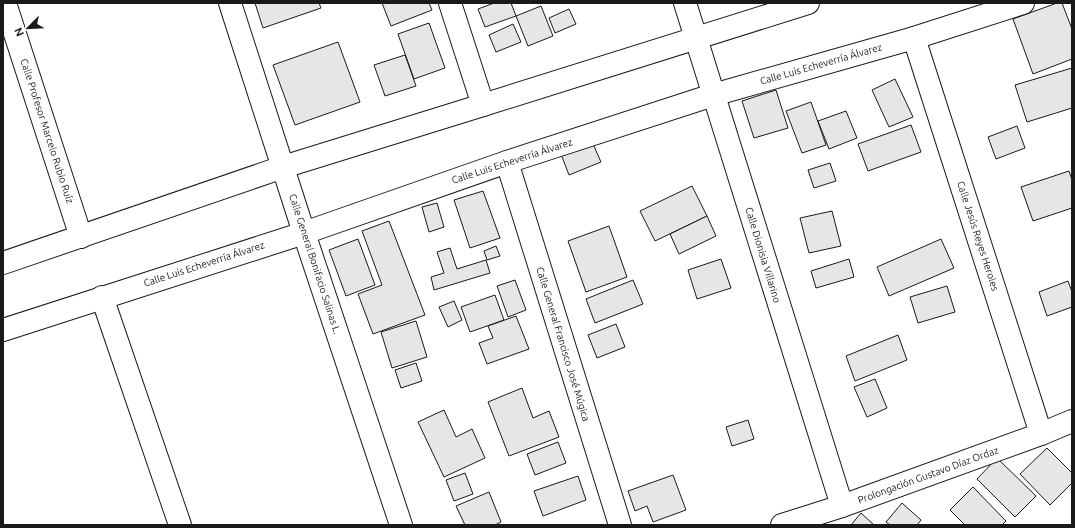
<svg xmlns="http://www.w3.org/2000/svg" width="1075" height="528" font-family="Ubuntu,sans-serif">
  <rect width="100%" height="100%" fill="#fff"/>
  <g fill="#e6e6e6" stroke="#1a1a1a">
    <path d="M255,3H319L321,8L263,28Z"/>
    <path d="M382,3H429L432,10L391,26Z"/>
    <path d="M494,3H511L516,16L485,27L478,9Z"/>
    <path d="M1057,3H1062L1072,29V59L1033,74L1013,19Z"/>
    <path d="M541,6L553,36L528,46L516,16Z"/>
    <path d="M569,9L576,24L555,33L549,18Z"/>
    <path d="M429,23L445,68L414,79L398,34Z"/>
    <path d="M513,24L521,42L496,52L489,35Z"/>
    <path d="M338,42L360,102L295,125L273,65Z"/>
    <path d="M405,55L416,86L385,96L374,65Z"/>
    <path d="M1072,68V108L1027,122L1015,85Z"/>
    <path d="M895,79L913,117L889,127L872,90Z"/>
    <path d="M776,90L788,128L754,138L742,101Z"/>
    <path d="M811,102L826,145L802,153L786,111Z"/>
    <path d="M846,111L857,138L829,149L818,121Z"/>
    <path d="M911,125L921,152L868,171L858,144Z"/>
    <path d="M1017,126L1025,148L996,159L988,137Z"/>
    <path d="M590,137L601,162L569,175L559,149Z"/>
    <path d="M830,163L836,181L814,188L808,170Z"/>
    <path d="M1069,171L1072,180V208L1033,221L1021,187Z"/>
    <path d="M692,186L707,216L655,241L640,211Z"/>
    <path d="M483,191L500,238L470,248L454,200Z"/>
    <path d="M437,203L444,227L429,232L422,207Z"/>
    <path d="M832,211L841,246L809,253L800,218Z"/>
    <path d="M707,216L716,236L679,254L670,234Z"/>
    <path d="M389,221L425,315L373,334L358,294L382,285L362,231Z"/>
    <path d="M609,226L627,277L586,292L568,241Z"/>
    <path d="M358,239L375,285L346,296L329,250Z"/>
    <path d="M941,239L954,268L889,296L877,267Z"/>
    <path d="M496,246L500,256L487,260L484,251Z"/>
    <path d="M450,248L457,269L486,260L490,273L434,290L431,277L444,273L437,252Z"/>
    <path d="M721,259L731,288L697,299L688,270Z"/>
    <path d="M849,259L854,277L816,288L811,271Z"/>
    <path d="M515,280L526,310L508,317L497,286Z"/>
    <path d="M633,280L643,304L595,323L586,299Z"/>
    <path d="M1068,281L1072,292V307L1047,316L1039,292Z"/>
    <path d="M947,286L955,312L918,323L910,297Z"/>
    <path d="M495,295L504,320L470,332L461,307Z"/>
    <path d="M454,301L462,320L448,327L439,307Z"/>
    <path d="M516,316L529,349L487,364L479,343L493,338L488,326Z"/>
    <path d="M416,321L427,357L392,368L381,332Z"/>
    <path d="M616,324L625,347L597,358L588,335Z"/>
    <path d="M898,335L907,360L855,381L846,356Z"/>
    <path d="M416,363L422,381L401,388L395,370Z"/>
    <path d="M875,379L887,408L867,417L854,387Z"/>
    <path d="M522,388L533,418L549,411L559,437L509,456L488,402Z"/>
    <path d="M444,410L456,437L472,429L485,458L444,477L418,422Z"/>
    <path d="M748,420L754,439L732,446L726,427Z"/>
    <path d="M558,442L566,463L535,475L527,454Z"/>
    <path d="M1047,448L1072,473V483L1050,505L1020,474Z"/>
    <path d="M997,458L1036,496L1015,517L977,479Z"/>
    <path d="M465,473L473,494L454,501L446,480Z"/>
    <path d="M673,475L686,510L653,522L647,506L635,511L628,491Z"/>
    <path d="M578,476L586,500L543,516L534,491Z"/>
    <path d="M973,487L1006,521L1002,525H965L950,510Z"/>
    <path d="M489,492L501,522L495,525H465L456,506Z"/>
    <path d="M902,503L921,520L917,525H890L886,522Z"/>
    <path d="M861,513L874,525H851Z"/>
  </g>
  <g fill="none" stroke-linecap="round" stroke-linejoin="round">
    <g stroke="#1a1a1a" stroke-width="24">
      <g id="minor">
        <path d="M5,3L81,237"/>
        <path d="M230,3L304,233L401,525"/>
        <path d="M450,3L483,105"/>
        <path d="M685,3L842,506"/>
        <path d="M914,38L1041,434"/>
        <path d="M507,162L620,525"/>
        <path d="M3,263L283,167L483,105L808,3"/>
        <path d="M102,297L180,525"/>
        <path d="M3,330L304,233L507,162L713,95L914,38L1023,3"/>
        <path d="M782,525L842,506L1041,434L1072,421"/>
      </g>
    </g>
    <use href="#minor" stroke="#fff" stroke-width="22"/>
  </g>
  <g text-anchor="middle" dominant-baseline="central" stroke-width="3" stroke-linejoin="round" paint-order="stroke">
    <g font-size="10" fill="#1a1a1a" stroke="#fff">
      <text transform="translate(821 64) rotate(-16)">Calle Luis Echeverría Álvarez</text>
      <text transform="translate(47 131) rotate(72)">Calle Profesor Marcelo Rubio Ruíz</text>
      <text transform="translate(512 161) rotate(-18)">Calle Luis Echeverría Álvarez</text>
      <text transform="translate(978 236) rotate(72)">Calle Jesús Reyes Heroles</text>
      <text transform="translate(763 255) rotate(73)">Calle Dionisia Villarino</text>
      <text transform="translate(204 264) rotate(-18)">Calle Luis Echeverría Álvarez</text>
      <text transform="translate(315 264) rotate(72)">Calle General Bonifacio Salinas L.</text>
      <text transform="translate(563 344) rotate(73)">Calle General Francisco José Múgica</text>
      <text transform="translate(928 475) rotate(-20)">Prolongación Gustavo Díaz Ordaz</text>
    </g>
  </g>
  <rect width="1075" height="528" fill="none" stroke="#1a1a1a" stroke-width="8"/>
  <g transform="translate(28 28) rotate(246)" stroke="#ffffff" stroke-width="3" paint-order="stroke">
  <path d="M0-3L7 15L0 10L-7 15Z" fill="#1a1a1a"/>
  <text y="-6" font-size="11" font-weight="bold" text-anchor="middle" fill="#1a1a1a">N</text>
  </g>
</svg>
